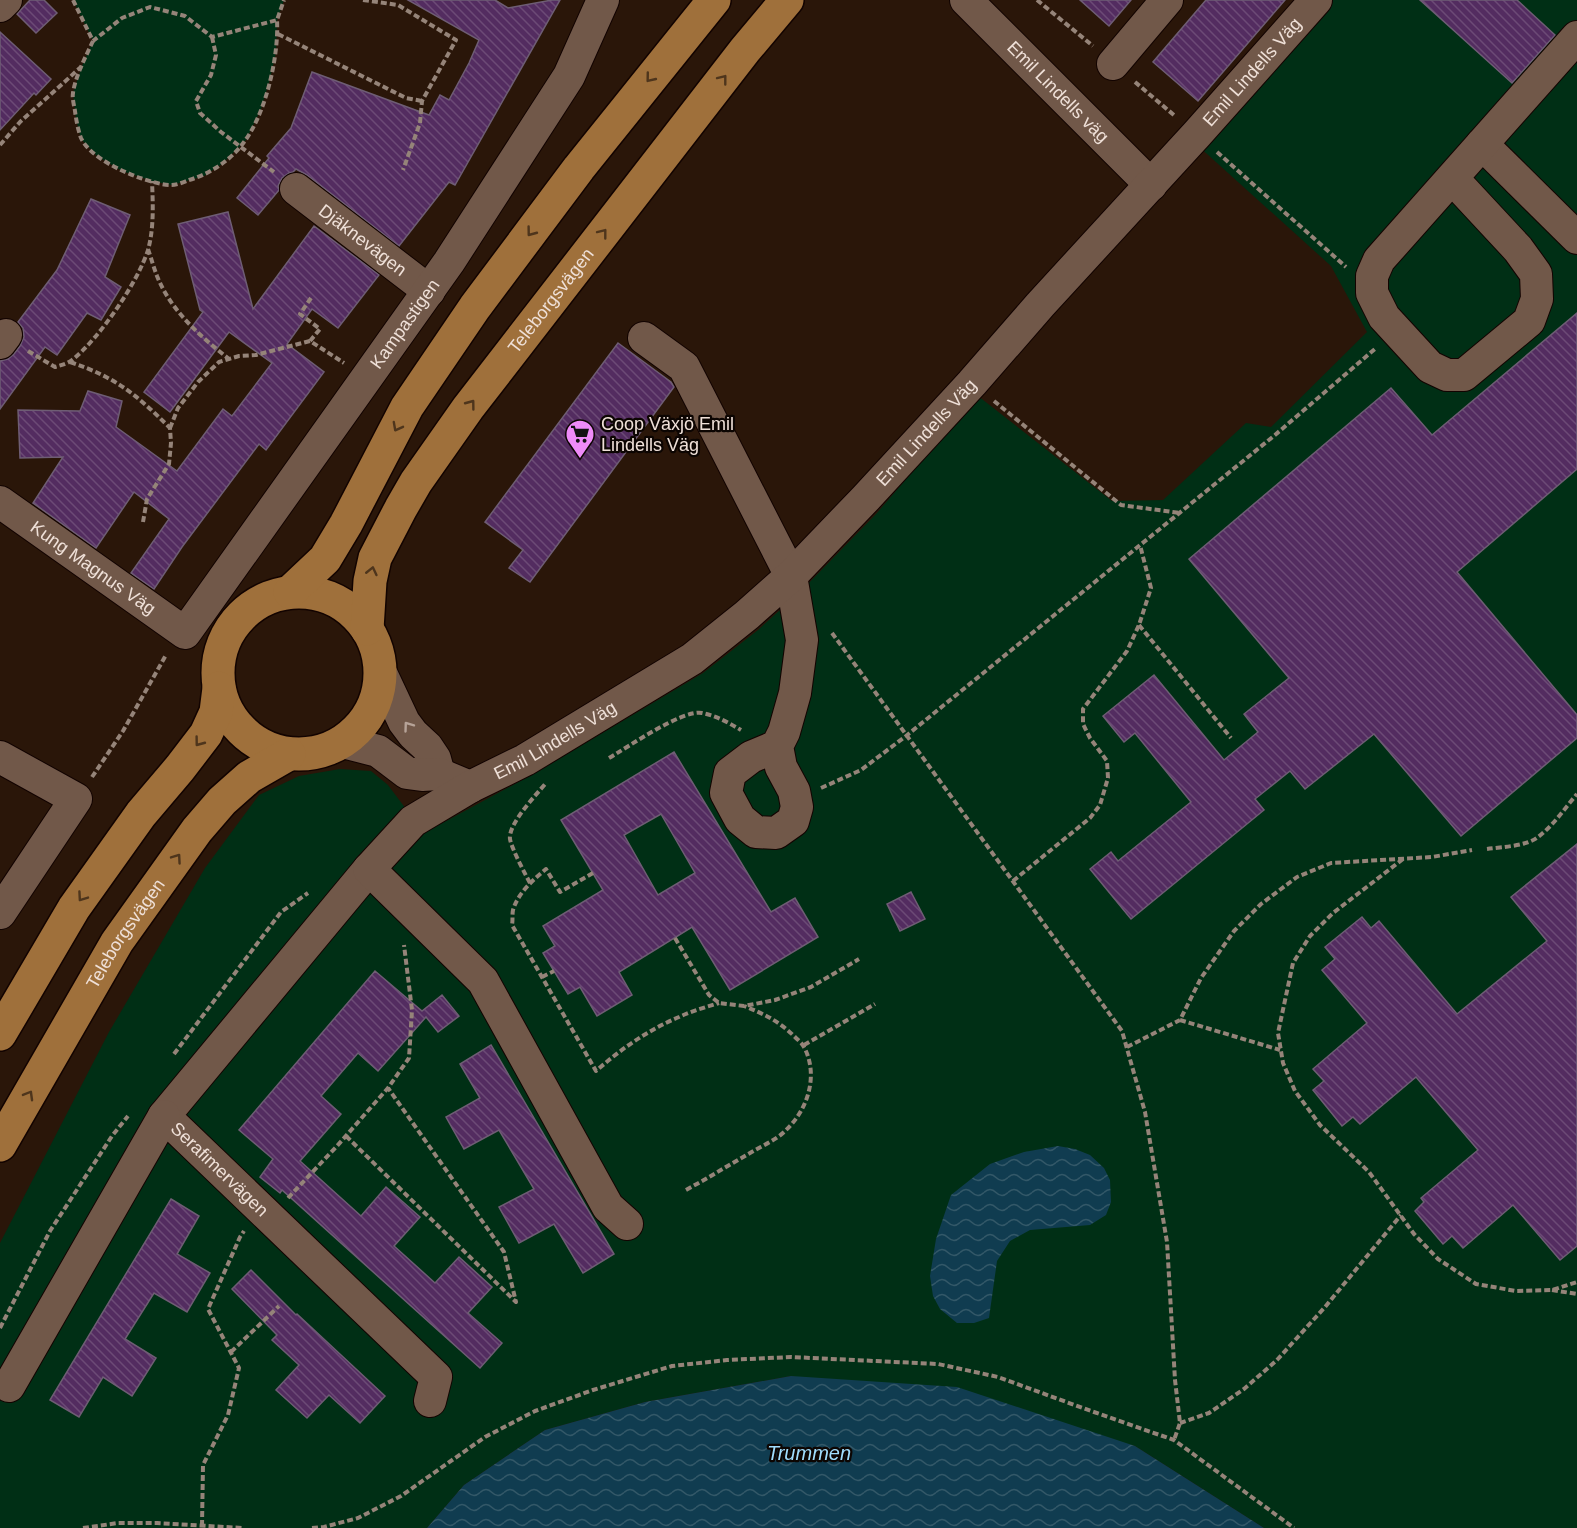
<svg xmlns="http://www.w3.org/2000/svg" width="1577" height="1528" font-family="Helvetica,sans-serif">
  <defs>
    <pattern id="water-waves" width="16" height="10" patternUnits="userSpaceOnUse" patternTransform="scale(1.5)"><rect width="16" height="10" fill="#103c50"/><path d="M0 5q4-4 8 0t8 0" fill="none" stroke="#335868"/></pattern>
    <pattern id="building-back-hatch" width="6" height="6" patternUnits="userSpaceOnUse" patternTransform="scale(1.5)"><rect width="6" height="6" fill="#532c60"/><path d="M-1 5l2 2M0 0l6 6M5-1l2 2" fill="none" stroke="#6c4a76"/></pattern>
  </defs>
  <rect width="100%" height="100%" fill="#2a1609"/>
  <g fill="#002f15">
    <path d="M73,0H284L277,20L276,52L270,79L261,109L246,140L223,163L204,176L172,185L152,181L122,171L97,156L81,139L76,119L73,93L82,66L93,41Z"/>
    <path d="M1325,0H1577V1528H1264L1135,1446L791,1376L645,1402L545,1430L464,1485L427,1528H0V1243L109,1032L205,868L259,795L299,776L340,769L371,771L388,785L424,833L537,772L703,673L758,630L801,591L876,514L978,396L1112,501L1163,500L1246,423L1271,427L1367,332L1331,266L1196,144Z"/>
  </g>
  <g fill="url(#water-waves)">
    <path d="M1058,1146L1075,1149L1090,1155L1104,1168L1110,1180L1111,1202L1106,1215L1090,1225L1030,1230L1010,1241L997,1261L989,1318L974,1323H957L940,1309L933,1296L930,1276L936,1239L951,1195L990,1164L1024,1152Z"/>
    <path d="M791,1376L957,1387L1135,1446L1264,1528H427L464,1485L545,1430L645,1402Z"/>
  </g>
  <g fill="url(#building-back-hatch)" stroke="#6e5d74" stroke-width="1.5" fill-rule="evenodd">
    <path d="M30,0H44L57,13L36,33L17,14Z"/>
    <path d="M408,0H495L508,8L552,0H560L455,185L449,182L399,246L307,175L296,169L293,172L289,173L282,178L278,186L279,190L258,215L237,198L269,158L267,156L291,128L312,72L429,115L440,95L449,100L469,63L479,40Z"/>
    <path d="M1080,0H1131L1109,26Z"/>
    <path d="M1206,0H1285L1198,101L1153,62Z"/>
    <path d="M1420,0H1517L1555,35L1512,83Z"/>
    <path d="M0,32L51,79L36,95L34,93L0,130Z"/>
    <path d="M91,199L130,215L105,277L121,287L101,320L87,313L57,355L45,347L0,409V361L8,359L14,354L20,346L24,337L23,328L18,322L57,270Z"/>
    <path d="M228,212L253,309L314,226L379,275L338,328L312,309L287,344L324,372L266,450L259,444L182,547L154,589L131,573L169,519L134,492L96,548L33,503L63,457L20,458L18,410L80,411L88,391L122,401L116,427L177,471L223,409L232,416L272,363L229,332L170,412L144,392L203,312L200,310L178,224Z"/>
    <path d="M1577,313V469L1457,572L1577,715V738L1461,836L1374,734L1305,789L1290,771L1255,799L1264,810L1131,919L1090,869L1111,852L1118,861L1191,802L1135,733L1124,742L1103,716L1154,675L1224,760L1258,732L1244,714L1289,678L1189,559L1391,388L1432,435Z"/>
    <path d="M618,343L671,382L674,387L530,582L509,568L523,550L485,522Z"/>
    <path d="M674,752L771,912L795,898L818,937L730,990L692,927L619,972L632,995L597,1016L580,987L568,994L543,953L555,946L543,926L603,890L561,820ZM661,814L695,873L658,895L624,835Z"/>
    <path d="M1577,844V1246L1560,1260L1513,1205L1463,1248L1452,1236L1443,1244L1415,1211L1424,1202L1421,1198L1478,1150L1416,1077L1360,1124L1353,1117L1342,1126L1313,1090L1324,1081L1313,1069L1367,1023L1322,970L1335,959L1325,947L1362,917L1371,928L1379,921L1457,1014L1547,941L1511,897Z"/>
    <path d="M911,892L925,919L900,931L887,904Z"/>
    <path d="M375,971L422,1011L442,995L459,1016L438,1032L426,1017L378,1071L358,1053L321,1096L341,1114L300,1161L361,1216L386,1187L420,1217L394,1246L435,1283L459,1257L492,1287L468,1313L502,1343L480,1368L282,1190L280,1193L260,1177L273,1159L239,1130Z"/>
    <path d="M491,1045L614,1254L583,1273L554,1224L519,1243L499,1207L534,1189L499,1130L464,1149L446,1117L480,1098L460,1064Z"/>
    <path d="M171,1199L199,1216L177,1254L210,1273L187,1312L154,1293L125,1339L156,1358L132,1396L103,1377L79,1417L50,1400Z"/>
    <path d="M251,1270L296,1315L297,1314L385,1396L360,1423L329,1395L307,1418L276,1390L299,1365L272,1340L277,1335L232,1289Z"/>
  </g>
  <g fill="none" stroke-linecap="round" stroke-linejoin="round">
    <g stroke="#120300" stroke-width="34">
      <g id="minor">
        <path id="s1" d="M966,0L1151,185"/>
        <path d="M0,6L6,0"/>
        <path d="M1113,64L1167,0"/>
        <path d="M1482,144L1577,238"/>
        <path d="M1452,178L1518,249L1536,274L1537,299L1529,321L1464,375H1447L1430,367L1384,317L1372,293V276L1379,260L1577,37"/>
        <path id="s2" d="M296,189L429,291"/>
        <path d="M644,338L684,367L791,576L802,640L795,693L784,732L777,746L751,757L730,773L726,793L740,819L756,832L776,833L793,821L797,807L794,791L781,767L777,746"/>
        <path d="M0,343L6,335"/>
        <path id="s3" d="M0,502L185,633L449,262L569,76L603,0"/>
        <path d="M381,673L404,722L413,734L427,747L435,759L439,774"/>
        <path d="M343,742L378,751L407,773L422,775L439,774L470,787"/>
        <path d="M0,757L76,799L0,913"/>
        <path id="s4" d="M369,869L164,1116L436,1377L430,1401"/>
        <path id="s5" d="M627,1224L608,1207L483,981L369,869L413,821L470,787L525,760L692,659L747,615L791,576L865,499L972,383L1040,305L1197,134L1316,0"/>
        <path d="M9,1386L164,1116"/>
      </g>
    </g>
    <g stroke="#120300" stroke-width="36">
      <g id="major">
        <circle cx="299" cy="673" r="81"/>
        <path d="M290,592L325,559L346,524L407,407L475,307L579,168L714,0"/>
        <path id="s6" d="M367,629L370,581L375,558L401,508L416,482L468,408L745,50L787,0"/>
        <path d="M0,1034L74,908L141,814L180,768L206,734L216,712L219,688"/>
        <path id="s7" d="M0,1145L117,942L197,830L222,801L249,777L289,754"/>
      </g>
    </g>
    <g stroke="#958479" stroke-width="4" stroke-dasharray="6 3" stroke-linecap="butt">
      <path d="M73,0L93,41L122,18L150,7L185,16L212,37L277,20L284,0"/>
      <path d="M363,0L398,5L456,40L422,101L420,123L403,170"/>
      <path d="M1037,0L1093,46"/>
      <path d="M278,34L406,98L422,101"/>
      <path d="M212,37L216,55L211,75L196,101L200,113L221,132L274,172"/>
      <path d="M93,41C86,56 75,77 73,93C72,98 74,105 75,111C76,119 78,130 81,138C90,157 121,171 140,178C150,181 161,185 171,185C177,185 184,182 189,180C210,174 231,160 244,142C266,113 279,56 277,20"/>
      <path d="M1135,82L1175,116"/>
      <path d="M0,145L20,122L81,67"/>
      <path d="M1217,152L1346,267"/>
      <path d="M148,249C151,258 154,268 157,276C171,311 200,336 229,359"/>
      <path d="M311,298L300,314L320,329L310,341L344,363"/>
      <path d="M28,351L55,367C61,365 67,364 72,360C99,339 138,282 148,250C154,228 153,205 152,181"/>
      <path d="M70,362C115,377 136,394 170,428L171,443L169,464L147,499L143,522"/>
      <path d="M994,401L1121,505L1180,513"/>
      <path d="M170,428L178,408L198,382L219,362L239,356L256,355L310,341"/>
      <path d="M1139,625L1231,738"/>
      <path d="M832,633L1122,1031L1145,1112L1167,1242L1175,1380L1180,1423L1174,1440"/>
      <path d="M609,758C628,747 683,709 702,713C717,716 729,723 741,730"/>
      <path d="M92,777L123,731L166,655"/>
      <path d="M821,788L861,770L906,736L1275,435L1376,348"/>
      <path d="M1487,849C1502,847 1527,846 1538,837C1553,826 1565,808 1577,794"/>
      <path d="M1403,859L1333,913L1310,936L1293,963L1278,1033L1283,1063L1295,1091L1320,1125L1369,1172L1414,1234L1438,1259L1476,1284L1516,1291L1552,1290L1577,1282"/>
      <path d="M593,873L560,892L546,869C533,880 518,893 513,910C512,915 513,920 512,925L596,1071C621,1049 648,1030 679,1017C692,1011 706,1007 719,1003"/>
      <path d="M1013,881L1090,818L1100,805L1108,778L1107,761L1090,738L1083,724V709L1127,651L1139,625L1151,588L1140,545"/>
      <path d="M530,883C525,874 511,847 510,839C508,824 536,795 546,783"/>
      <path d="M675,938L709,995L719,1003L744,1006L775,1000L811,987L859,959"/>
      <path d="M542,977L554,971"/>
      <path d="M1180,1020L1280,1050"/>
      <path d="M804,1045L875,1004"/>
      <path d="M1127,1047L1180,1020L1201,978L1234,931L1261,904L1297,877L1331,863L1432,857L1472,850"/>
      <path d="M174,1054L281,912L308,893"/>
      <path d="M346,1136L516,1302L504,1252L388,1088"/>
      <path d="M686,1190C708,1178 729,1165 750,1153C762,1146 776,1140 785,1131C808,1110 819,1075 804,1047C802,1043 798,1040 795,1037C779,1021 764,1014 744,1006"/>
      <path d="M288,1198L337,1146L388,1088L409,1058L412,1010L404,945"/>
      <path d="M1552,1290L1577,1294"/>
      <path d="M0,1328L50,1231L112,1136L128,1116"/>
      <path d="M231,1352L279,1306"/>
      <path d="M1180,1423L1209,1413L1244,1389L1277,1360L1325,1307L1401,1215"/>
      <path d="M202,1526L203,1465L228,1415L239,1368L208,1309L240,1237L244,1231"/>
      <path d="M83,1528L118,1523H157L242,1528"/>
      <path d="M312,1528L324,1527L358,1518L401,1496L485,1437L535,1411L593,1390L672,1366L727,1360L791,1357L938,1364L998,1377L1091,1411L1174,1440L1294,1528"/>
    </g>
    <use href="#minor" stroke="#715849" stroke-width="32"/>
    <use href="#major" stroke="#9f703b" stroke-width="33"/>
  </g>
  <defs><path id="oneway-chevron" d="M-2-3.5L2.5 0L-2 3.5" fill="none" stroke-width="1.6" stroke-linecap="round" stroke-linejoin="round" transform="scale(1.5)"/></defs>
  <g stroke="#4e351c">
    <use href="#oneway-chevron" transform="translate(650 78) rotate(129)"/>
    <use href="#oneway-chevron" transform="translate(723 79) rotate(-52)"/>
    <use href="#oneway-chevron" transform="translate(531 232) rotate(127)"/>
    <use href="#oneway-chevron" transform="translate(603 233) rotate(-52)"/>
    <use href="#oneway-chevron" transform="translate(471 404) rotate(-53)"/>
    <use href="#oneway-chevron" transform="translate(397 427) rotate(118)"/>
    <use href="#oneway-chevron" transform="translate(372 571) rotate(-77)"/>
    <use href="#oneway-chevron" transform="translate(199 742) rotate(127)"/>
    <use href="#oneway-chevron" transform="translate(177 858) rotate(-55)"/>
    <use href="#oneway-chevron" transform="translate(82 897) rotate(125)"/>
    <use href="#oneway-chevron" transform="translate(29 1095) rotate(-60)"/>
  </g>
  <use stroke="#b6a398" href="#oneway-chevron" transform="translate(408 726) rotate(-126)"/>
  <defs>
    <g id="supermarket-pin" transform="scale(1.5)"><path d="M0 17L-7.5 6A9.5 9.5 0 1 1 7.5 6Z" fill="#ee8bf8" stroke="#0c0502"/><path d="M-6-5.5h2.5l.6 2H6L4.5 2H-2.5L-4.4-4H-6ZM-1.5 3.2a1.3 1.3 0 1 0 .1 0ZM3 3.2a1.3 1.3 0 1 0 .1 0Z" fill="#111"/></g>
  </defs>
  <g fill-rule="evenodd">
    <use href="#supermarket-pin" x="580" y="434"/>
  </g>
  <g text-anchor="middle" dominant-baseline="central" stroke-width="4.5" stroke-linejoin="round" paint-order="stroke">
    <g font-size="18" fill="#efe0d8" stroke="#0c0502">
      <text stroke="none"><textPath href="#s5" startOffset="1644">Emil Lindells Väg</textPath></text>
      <text stroke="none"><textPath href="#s1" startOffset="130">Emil Lindells väg</textPath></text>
      <text stroke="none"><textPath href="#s2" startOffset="84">Djäknevägen</textPath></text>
      <text stroke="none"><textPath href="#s6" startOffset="384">Teleborgsvägen</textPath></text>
      <text stroke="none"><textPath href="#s3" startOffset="606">Kampastigen</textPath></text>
      <text stroke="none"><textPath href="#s5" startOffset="1158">Emil Lindells Väg</textPath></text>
      <text stroke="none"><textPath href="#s3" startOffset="114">Kung Magnus Väg</textPath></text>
      <text stroke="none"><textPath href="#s5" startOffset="672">Emil Lindells Väg</textPath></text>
      <text stroke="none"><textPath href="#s7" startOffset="246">Teleborgsvägen</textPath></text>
      <text stroke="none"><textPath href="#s4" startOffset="398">Serafimervägen</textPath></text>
    </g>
    <g font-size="18" fill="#efe0d8" stroke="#0c0502" text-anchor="start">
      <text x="601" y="424">Coop Växjö Emil<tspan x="601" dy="21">Lindells Väg</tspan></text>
    </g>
    <g font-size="20" font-style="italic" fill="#a0ddfd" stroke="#0c0502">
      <text x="809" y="1453">Trummen</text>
    </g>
  </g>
</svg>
